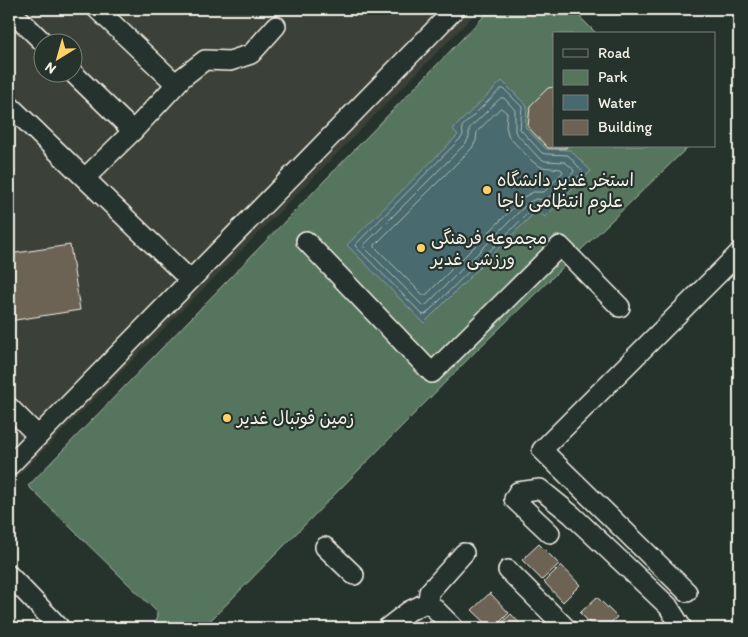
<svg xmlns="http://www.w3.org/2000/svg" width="748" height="637" font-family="Itim,'Playpen Sans Arabic',sans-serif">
  <rect width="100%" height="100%" fill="#26332d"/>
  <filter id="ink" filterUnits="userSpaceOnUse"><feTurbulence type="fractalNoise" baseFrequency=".02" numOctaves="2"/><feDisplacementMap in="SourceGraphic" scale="10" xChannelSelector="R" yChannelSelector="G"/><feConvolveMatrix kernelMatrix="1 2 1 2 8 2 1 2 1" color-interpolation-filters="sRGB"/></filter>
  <g filter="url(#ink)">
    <path fill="#3b4139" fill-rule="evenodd" d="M9,9H480L9,485ZM42,42H72V72H42Z"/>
    <path fill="#56755e" stroke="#a5b3a3" d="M491,9H572L597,34H554V146H689L478,349L203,628H156L157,612L28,486Z"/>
    <path fill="#486a6e" stroke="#8da09f" d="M502,81L527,106L525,127L546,149L570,150L591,171L545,217L537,210L424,323L347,245L458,135L453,129Z"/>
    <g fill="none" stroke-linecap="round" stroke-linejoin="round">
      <g stroke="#afbbb7" stroke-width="1">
        <path d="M501,89H504L522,107L520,129L542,153L546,154L568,155L583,172L546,208L539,205L534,207L426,314L423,315L356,247L355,245L461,138L463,135L462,127Z"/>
        <path d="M501,98H504L515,110V132L538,157L545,161L565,162L573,169L574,172L546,200L536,199L529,202L426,305L423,306L364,247V245L466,143L469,137V129Z"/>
        <path d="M501,108L507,113L506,127L509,137L533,162L541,167L561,169L563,172L544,192H533L524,197L426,295H423L375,247V245L472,148L476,141L477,132Z"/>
      </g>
    </g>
    <g fill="#6c6355" stroke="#f4f1e8">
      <path d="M554,87V146H567L566,148H548L528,127L530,106L548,88Z"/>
      <path d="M70,245L80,310L9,321V254Z"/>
      <path d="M539,544L559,564L542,580L522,560Z"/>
      <path d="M561,565L580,585L563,602L544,582Z"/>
      <path d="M490,593L509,613L494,628H491L472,610Z"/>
      <path d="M597,597L617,617L605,628H595L580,613Z"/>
      <path d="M511,614L524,628H496Z"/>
    </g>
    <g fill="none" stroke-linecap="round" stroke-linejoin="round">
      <g stroke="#f4f1e8" stroke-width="22">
        <g id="minor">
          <path d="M9,9L43,42"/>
          <path d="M97,9L176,84"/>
          <path d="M72,72L133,131L85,178"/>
          <path d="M9,105L190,280"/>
          <path d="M133,131L183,77L205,60L230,61L251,54L276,26"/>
          <path d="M306,241L432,373L560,246L620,307"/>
          <path d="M9,407L38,436"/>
          <path d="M9,466L455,9"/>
          <path d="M550,533L514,499L518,492L540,489L572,515L668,606L682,628"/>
          <path d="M325,547L354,575"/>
          <path d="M508,570L566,628"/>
          <path d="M9,575L60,628"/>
          <path d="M687,592L542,450L739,253"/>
          <path d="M428,602L429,592L464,553"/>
          <path d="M428,602L454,628"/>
          <path d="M387,628L409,611L428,602"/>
        </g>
      </g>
      <use href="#minor" stroke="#26332d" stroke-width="19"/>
    </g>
  </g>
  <g fill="#ffd166" stroke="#26332d" stroke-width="2">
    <circle cx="487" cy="190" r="5"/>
    <circle cx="421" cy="248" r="5"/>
    <circle cx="227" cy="418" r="5"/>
  </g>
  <g text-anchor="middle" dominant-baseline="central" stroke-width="4.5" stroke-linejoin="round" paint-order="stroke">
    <g font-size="18" fill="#f4f1e8" stroke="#26332d" text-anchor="start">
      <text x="497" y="180">استخر غدیر دانشگاه<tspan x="497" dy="21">علوم انتظامی ناجا</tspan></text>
      <text x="431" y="238">مجموعه فرهنگی<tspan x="431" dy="21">ورزشی غدیر</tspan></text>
      <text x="237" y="418">زمین فوتبال غدیر</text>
    </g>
  </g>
  <rect width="748" height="637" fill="none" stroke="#26332d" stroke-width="30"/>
  <rect x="15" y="15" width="718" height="607" fill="none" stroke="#f4f1e8" stroke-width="2" filter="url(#ink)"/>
  <rect x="553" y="32" width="162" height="115" fill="#26332d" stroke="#787f78"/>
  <rect x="563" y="49" width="25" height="8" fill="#26332d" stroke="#787f78"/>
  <text x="598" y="58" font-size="15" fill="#f4f1e8">Road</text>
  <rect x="563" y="70" width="25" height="15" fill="#56755e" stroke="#787f78"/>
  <text x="598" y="82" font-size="15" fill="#f4f1e8">Park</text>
  <rect x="563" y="95" width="25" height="15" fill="#486a6e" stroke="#787f78"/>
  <text x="598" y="108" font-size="15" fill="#f4f1e8">Water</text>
  <rect x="563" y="120" width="25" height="15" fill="#6c6355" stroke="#787f78"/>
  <text x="598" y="132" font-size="15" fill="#f4f1e8">Building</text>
  <g transform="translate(58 58) rotate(217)"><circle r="24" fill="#26332d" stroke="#787f78"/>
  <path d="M0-4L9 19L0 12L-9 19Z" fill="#ffd166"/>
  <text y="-8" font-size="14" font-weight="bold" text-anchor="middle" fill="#f4f1e8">N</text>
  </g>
</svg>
